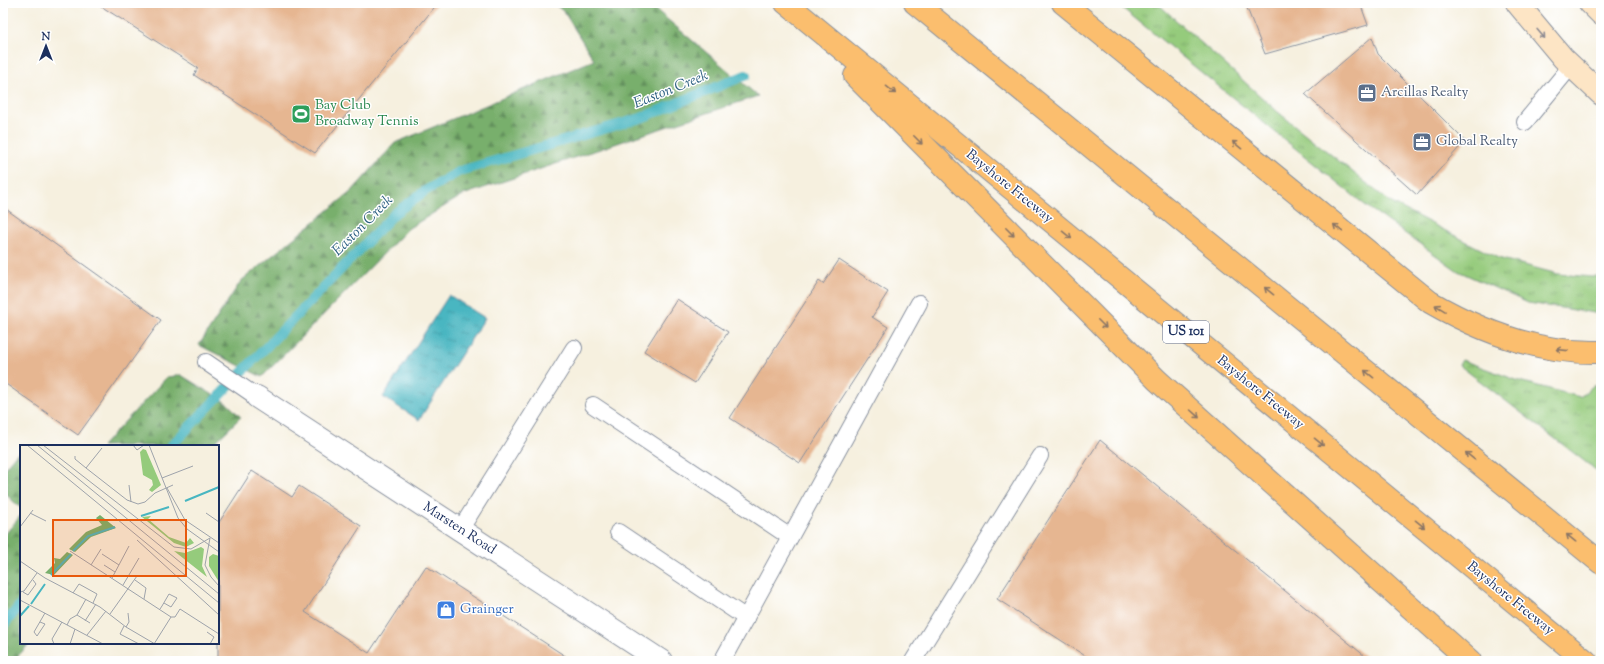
<svg xmlns="http://www.w3.org/2000/svg" width="1604" height="664" font-family="'Sorts Mill Goudy',serif">
  <defs>
    <pattern id="grass-tufts" width="24" height="20" patternUnits="userSpaceOnUse"><rect width="24" height="20" fill="#95cb7c"/><path d="M3 7l-1-3M5 7V3M7 7l1-3M15 17l-1-3M17 17v-4M19 17l1-3" fill="none" stroke="#79a569"/></pattern>
    <pattern id="forest-firs" width="22" height="20" patternUnits="userSpaceOnUse"><rect width="22" height="20" fill="#78af6c"/><path d="M5 1l3.5 6h-7zM16 11l3.5 6h-7z" fill="#628f5c"/></pattern>
    <pattern id="water-ripples" width="26" height="14" patternUnits="userSpaceOnUse"><rect width="26" height="14" fill="#48b6c1"/><path d="M2 4q2-2 4 0t4 0M15 11q2-2 4 0t4 0" fill="none" stroke="#3b94a0"/></pattern>
  </defs>
  <rect width="100%" height="100%" fill="#fff"/>
  <filter id="ink" filterUnits="userSpaceOnUse"><feTurbulence type="fractalNoise" baseFrequency=".025" numOctaves="2"/><feDisplacementMap in="SourceGraphic" scale="8" xChannelSelector="R" yChannelSelector="G"/><feConvolveMatrix kernelMatrix="1 2 1 2 8 2 1 2 1" color-interpolation-filters="sRGB"/></filter>
  <filter id="wash" filterUnits="userSpaceOnUse"><feTurbulence type="fractalNoise" baseFrequency=".012" numOctaves="4" result="noise"/><feDisplacementMap in="SourceGraphic" scale="16" xChannelSelector="R" yChannelSelector="G"/><feGaussianBlur stdDeviation="0.9" result="paint"/><feColorMatrix in="noise" values="0 0 0 0 0 0 0 0 0 0 0 0 0 0 0 0 0 1.4 0 .05"/><feComposite in="paint" operator="in"/></filter>
  <g filter="url(#wash)">
    <rect width="100%" height="100%" fill="#f6f0df"/>
    <g fill="url(#grass-tufts)" stroke="#587d6d">
      <path d="M1116,3H1157L1278,112L1390,202L1498,258L1558,274L1592,277L1601,275V314L1528,303L1458,271L1365,205Z"/>
      <path d="M1462,360L1519,381L1580,397L1594,385L1601,384V474L1459,365Z"/>
    </g>
    <g fill="url(#forest-firs)" stroke="#4a6f65">
      <path d="M553,3H648L758,96L463,195L409,228L262,377L199,345L241,281L352,191L395,143L594,60L564,12Z"/>
      <path d="M181,375L228,404L241,417L211,446H102L167,377Z"/>
      <path d="M17,453H21V508C4,494 3,492 3,470Z"/>
      <path d="M21,515V643H30L17,657L3,661V537Z"/>
    </g>
    <path fill="url(#water-ripples)" stroke="#327290" d="M449,295L485,318L419,420L383,397Z"/>
    <g fill="none" stroke-linecap="round" stroke-linejoin="round">
      <g stroke="#48b6c1" stroke-width="10">
        <path d="M171,446L395,213L425,191L460,171L641,118L746,75"/>
        <path d="M3,626L21,604"/>
      </g>
    </g>
    <g id="blocks">
      <g fill="#e6b691">
        <path d="M96,3H438L315,153L194,75L198,68Z"/>
        <path d="M1245,3H1360L1368,25L1265,54Z"/>
        <path d="M1372,37L1378,54L1465,141L1417,195L1305,94Z"/>
        <path d="M3,207L161,320L78,435L3,382Z"/>
        <path d="M839,260L888,292L872,317L888,327L800,463L730,418L819,281L823,284Z"/>
        <path d="M677,299L728,332L695,383L644,351Z"/>
        <path d="M1100,440L1371,661H1093L997,599Z"/>
        <path d="M252,471L292,497L299,486L361,526L305,612L369,653L426,566L573,661H218V524Z"/>
      </g>
    </g>
  </g>
  <g filter="url(#ink)">
    <use href="#blocks" fill-opacity="0" stroke="#88909e" stroke-width="1"/>
    <g fill="none" stroke-linecap="round" stroke-linejoin="round">
      <g stroke="#88909e" stroke-width="18">
        <g id="lane">
          <path d="M1525,122L1571,66"/>
          <path d="M206,362L257,397"/>
          <path d="M593,405L790,537"/>
          <path d="M460,530L574,348"/>
          <path d="M618,532L746,618"/>
          <path d="M722,661L919,303"/>
          <path d="M913,661L1040,456"/>
        </g>
      </g>
      <g stroke="#88909e" stroke-width="24">
        <path id="street" d="M257,397L661,661"/>
      </g>
      <g stroke="#88909e" stroke-width="24">
        <g id="secondary">
          <path d="M1517,3L1563,58L1601,94"/>
          <path d="M1590,3L1601,14"/>
        </g>
      </g>
      <g stroke="#88909e" stroke-width="24">
        <g id="highway">
          <path d="M786,3L1586,661"/>
          <path d="M915,3L1601,563"/>
          <path d="M1063,3L1430,302C1482,332 1540,354 1601,352"/>
          <path d="M855,76L1157,380L1470,661"/>
        </g>
      </g>
      <use href="#lane" stroke="#fff" stroke-width="16"/>
      <use href="#street" stroke="#fff" stroke-width="22"/>
      <use href="#secondary" stroke="#fde5c5" stroke-width="22"/>
      <use href="#highway" stroke="#fbbe6e" stroke-width="22"/>
    </g>
    <defs><path id="oneway-shaft" d="M-6 0H5M1.5-3L5.5 0L1.5 3" fill="none" stroke-width="1.6" stroke-linecap="round" stroke-linejoin="round"/></defs>
    <use stroke="#8c8a92" href="#oneway-shaft" transform="translate(1541 34) rotate(50)"/>
    <g stroke="#8b7666">
      <use href="#oneway-shaft" transform="translate(891 90) rotate(39)"/>
      <use href="#oneway-shaft" transform="translate(918 140) rotate(45)"/>
      <use href="#oneway-shaft" transform="translate(1237 145) rotate(-141)"/>
      <use href="#oneway-shaft" transform="translate(1338 228) rotate(-141)"/>
      <use href="#oneway-shaft" transform="translate(1010 232) rotate(45)"/>
      <use href="#oneway-shaft" transform="translate(1067 235) rotate(39)"/>
      <use href="#oneway-shaft" transform="translate(1269 291) rotate(-141)"/>
      <use href="#oneway-shaft" transform="translate(1440 308) rotate(-149)"/>
      <use href="#oneway-shaft" transform="translate(1102 324) rotate(45)"/>
      <use href="#oneway-shaft" transform="translate(1562 350) rotate(-174)"/>
      <use href="#oneway-shaft" transform="translate(1369 374) rotate(-141)"/>
      <use href="#oneway-shaft" transform="translate(1195 414) rotate(42)"/>
      <use href="#oneway-shaft" transform="translate(1319 442) rotate(39)"/>
      <use href="#oneway-shaft" transform="translate(1470 456) rotate(-141)"/>
      <use href="#oneway-shaft" transform="translate(1420 524) rotate(39)"/>
      <use href="#oneway-shaft" transform="translate(1571 538) rotate(-141)"/>
    </g>
  </g>
  <defs>
    <g id="office-square" transform="scale(1)"><rect x="-9" y="-9" width="18" height="18" rx="4" fill="#5c6f8a" stroke="#fff"/><path d="M-6-3h4V-5.5h4V-3h4V5H-6ZM-1-4.5V-3h2v-1.5ZM-6 0V1H6V0Z" fill="#fff"/></g>
    <g id="stadium-square" transform="scale(1)"><rect x="-9" y="-9" width="18" height="18" rx="4" fill="#2e9e5b" stroke="#fff"/><path d="M0-5a6.5 5 0 1 0 0 10a6.5 5 0 1 0 0-10ZM-3.5-1.8h7v3.6h-7Z" fill="#fff"/></g>
    <g id="shop-square" transform="scale(1)"><rect x="-9" y="-9" width="18" height="18" rx="4" fill="#3f7fe0" stroke="#fff"/><path d="M-5-2.5h2.3a2.7 3.5 0 0 1 5.4 0H5L5.5 6h-11ZM-1.5-2.5h3a1.5 2.3 0 0 0-3 0Z" fill="#fff"/></g>
  </defs>
  <g fill-rule="evenodd">
    <use href="#office-square" x="1367" y="93"/>
    <use href="#stadium-square" x="301" y="114"/>
    <use href="#office-square" x="1422" y="142"/>
    <use href="#shop-square" x="446" y="610"/>
  </g>
  <g text-anchor="middle" dominant-baseline="central" stroke-width="3" stroke-linejoin="round" paint-order="stroke">
    <rect fill="#fff" stroke="#5f6d8e" stroke-width="1" x="1163" y="321" width="46" height="22" rx="3"/>
    <g font-size="13" font-weight="bold" fill="#1b2f5e">
      <text x="1186" y="332">US 101</text>
    </g>
    <g font-size="14" fill="#4e5e75" stroke="#fff" text-anchor="start">
      <text x="1381" y="93">Arcillas Realty</text>
      <text x="1436" y="142">Global Realty</text>
    </g>
    <g font-size="14" fill="#27864d" stroke="#fff" text-anchor="start">
      <text x="315" y="106">Bay Club<tspan x="315" dy="16">Broadway Tennis</tspan></text>
    </g>
    <g font-size="14" fill="#1b2f5e" stroke="#fff">
      <text transform="translate(1009 187) rotate(39)">Bayshore Freeway</text>
      <text transform="translate(1260 393) rotate(39)">Bayshore Freeway</text>
      <text transform="translate(459 529) rotate(33)">Marsten Road</text>
      <text transform="translate(1510 599) rotate(39)">Bayshore Freeway</text>
    </g>
    <g font-size="14" fill="#366cbe" stroke="#fff" text-anchor="start">
      <text x="460" y="610">Grainger</text>
    </g>
    <g font-size="15" font-style="italic" fill="#2b5e81" stroke="#fff">
      <text transform="translate(671 90) rotate(-22)">Easton Creek</text>
      <text transform="translate(363 226) rotate(-45)">Easton Creek</text>
    </g>
  </g>
  <g transform="translate(20 445)">
    <rect width="199" height="199" fill="#f6f0df"/>
    <path d="M123,4L126,5L141,40L132,47L129,45L133,40L132,35L123,30L120,7ZM131,71L128,74L149,92L166,98L170,93L174,98L166,102L154,98L122,72ZM181,102L184,104L182,121L187,132L154,106L165,108ZM193,109L199,111V137L189,121V112Z" fill="#95cb7c"/>
    <path d="M80,70L96,83L71,92L55,107L49,104L66,87L82,80L76,73ZM47,107L53,110L34,130L25,128L35,118L34,113L40,114Z" fill="#78af6c"/>
    <path fill="none" stroke="#48b6c1" stroke-width="2" d="M165,56L199,42M121,71L149,62M53,106L68,91L95,82M31,130L51,109M11,159L25,139M0,171L9,161"/>
    <path fill="none" stroke="#9ea3ab" stroke-width="1" d="M7,0L199,158M17,0L199,149M23,0L154,102L171,104L190,93M113,0L117,5L124,0M129,0L158,73L167,84L199,107M82,3L66,23L107,55L118,59L125,57L135,48L153,40M55,11V14L66,23M142,33L173,21M109,40L111,57M147,43L165,75L199,98M10,68L26,76M186,68L199,77M0,82L13,65M190,93L185,120L191,132L199,141M117,95L199,170M50,106L151,172L134,199M82,109L99,120M0,116L25,133L80,162L106,182L135,199M71,120L81,104M84,120L95,127M92,133L109,101M115,135L126,143L124,154M103,140L119,113M0,147L4,146L17,128M3,147L8,150L16,139L13,135M53,148L59,139L77,149L73,158M66,154L57,170L70,178M0,155L83,199M140,164L142,161L149,149L157,153L151,162L144,158M90,169L117,131M151,172H155L160,164L199,189M65,176L76,159M20,177L25,179L17,191L14,187L25,168M47,180L50,174L57,170M104,181L100,189L119,199M106,182L109,177L108,168M187,187L194,192L190,199M67,190L86,166M34,199L32,194L42,177M50,199L55,184"/>
    <path fill="#e8590c" fill-opacity="0.15" stroke="#e8590c" stroke-width="2" d="M33,75H166V131H33Z"/>
    <rect width="199" height="199" fill="none" stroke="#1b2f5e" stroke-width="2"/>
  </g>
  <rect width="1604" height="664" fill="none" stroke="#fff" stroke-width="16"/>
  <g transform="translate(46 46)" stroke="#ffffff" stroke-width="3" paint-order="stroke">
  <path d="M0-3L7 15L0 10L-7 15Z" fill="#1b2f5e"/>
  <text y="-6" font-size="11" font-weight="bold" text-anchor="middle" fill="#1b2f5e">N</text>
  </g>
</svg>
